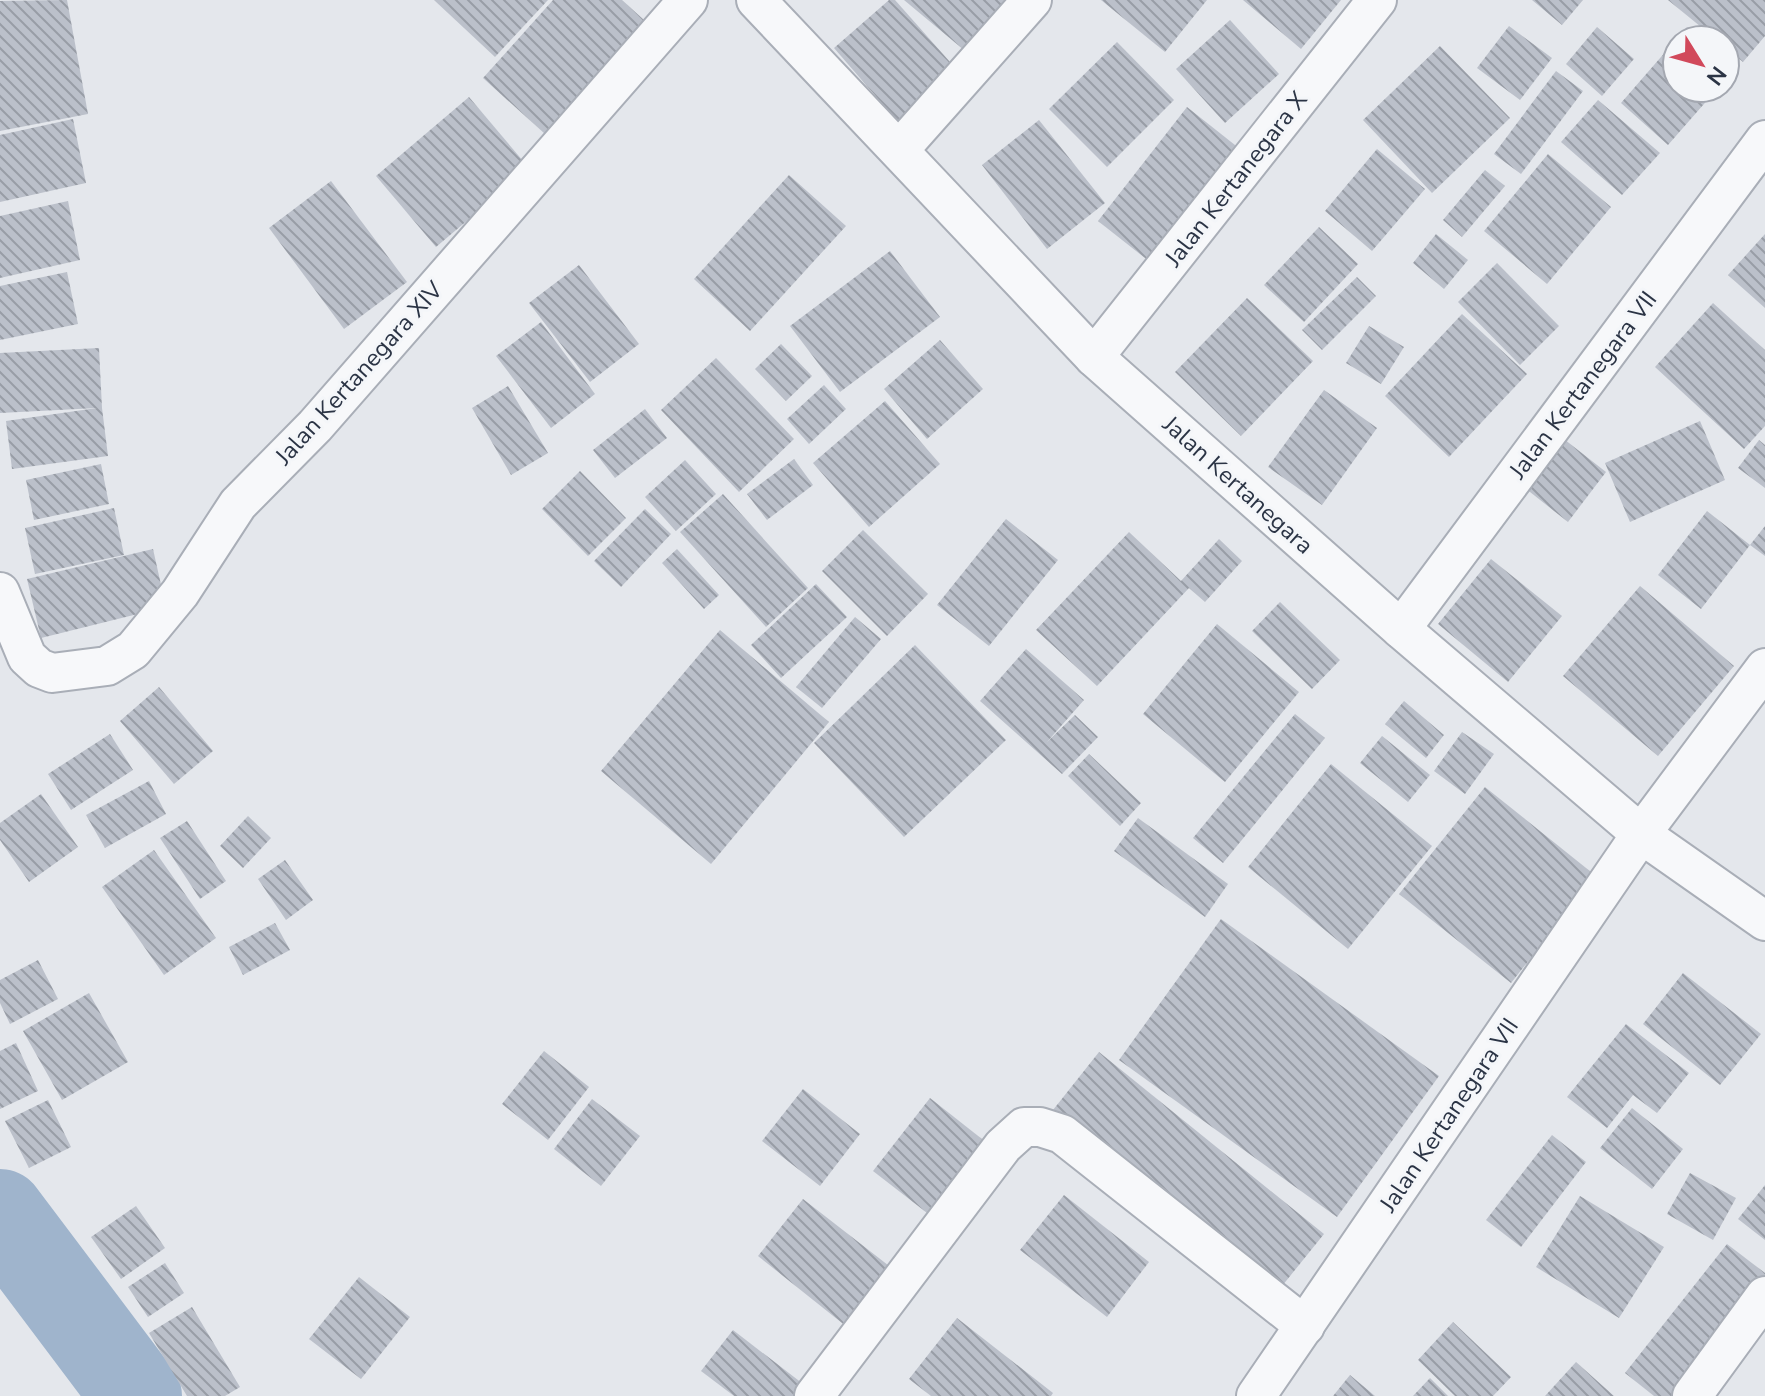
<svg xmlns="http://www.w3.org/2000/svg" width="1765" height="1396" font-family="'Nunito Sans',sans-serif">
  <defs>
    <pattern id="building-back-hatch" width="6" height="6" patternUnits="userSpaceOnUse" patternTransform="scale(2)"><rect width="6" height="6" fill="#bbc0ca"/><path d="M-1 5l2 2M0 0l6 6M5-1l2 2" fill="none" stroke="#989da6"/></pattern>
  </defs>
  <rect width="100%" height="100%" fill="#e4e7ec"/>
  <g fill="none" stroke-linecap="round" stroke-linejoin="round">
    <path stroke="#9fb4cc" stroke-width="90" d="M0,1214L137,1396"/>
  </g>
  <g fill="url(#building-back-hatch)">
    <path d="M67,0L88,114L0,131V1Z"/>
    <path d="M434,0H548L495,57Z"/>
    <path d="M553,0H622L655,30L555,143L483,78Z"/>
    <path d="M889,0H895L958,71L899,123L834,48Z"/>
    <path d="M904,0H1015L970,55Z"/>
    <path d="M1101,0H1207L1165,52Z"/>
    <path d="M1243,0H1341L1301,49Z"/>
    <path d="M1532,0H1583L1562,25Z"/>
    <path d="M1668,0H1765V36L1743,62L1725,47V40H1717Z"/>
    <path d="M1230,20L1279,74L1225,123L1176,69Z"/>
    <path d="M1509,26L1552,58L1520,100L1477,68Z"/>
    <path d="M1597,27L1634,59L1602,96L1566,64Z"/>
    <path d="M1687,27L1701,40H1677V88H1718L1668,145L1621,103Z"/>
    <path d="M1117,42L1174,100L1107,167L1049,109Z"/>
    <path d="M1440,46L1510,118L1432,193L1363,120Z"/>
    <path d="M1556,71L1583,91L1521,174L1494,154Z"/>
    <path d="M469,97L529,168L436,247L376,176Z"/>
    <path d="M1598,100L1660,153L1622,195L1561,142Z"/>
    <path d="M1187,107L1240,149L1150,262L1098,221Z"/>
    <path d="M73,119L86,183L0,202V135Z"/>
    <path d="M1039,120L1105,203L1047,249L982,165Z"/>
    <path d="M1377,149L1425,189L1372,251L1325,211Z"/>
    <path d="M1548,154L1611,207L1547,284L1484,231Z"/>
    <path d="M1485,170L1505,186L1462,237L1443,220Z"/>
    <path d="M789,175L846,226L750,331L694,279Z"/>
    <path d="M331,181L407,282L344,329L269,228Z"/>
    <path d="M68,201L80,260L0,278V216Z"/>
    <path d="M1319,227L1358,264L1304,322L1264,285Z"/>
    <path d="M1436,234L1468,260L1444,289L1413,263Z"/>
    <path d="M1765,234V308L1728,275Z"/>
    <path d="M890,251L940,317L840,392L790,326Z"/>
    <path d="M1497,263L1559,326L1520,365L1458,302Z"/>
    <path d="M579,265L639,344L590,382L529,303Z"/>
    <path d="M67,272L78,324L0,340V286Z"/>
    <path d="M1357,277L1376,296L1322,350L1302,330Z"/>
    <path d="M1247,298L1313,361L1241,436L1175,372Z"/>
    <path d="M1713,303L1765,350V426L1744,449L1655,367Z"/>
    <path d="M1462,314L1527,374L1449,457L1385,396Z"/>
    <path d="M541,322L595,394L551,428L496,356Z"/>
    <path d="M1369,326L1404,347L1381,384L1346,363Z"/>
    <path d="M940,340L983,389L927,439L884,389Z"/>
    <path d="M781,344L812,376L786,401L755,369Z"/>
    <path d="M99,348L102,408L108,456L12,469L6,421L97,408L0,413V353Z"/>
    <path d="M716,358L794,439L739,492L661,410Z"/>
    <path d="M824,385L846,409L809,444L787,419Z"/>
    <path d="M508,386L548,453L511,475L472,408Z"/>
    <path d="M1324,390L1377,428L1322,505L1268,467Z"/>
    <path d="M885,401L940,464L869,527L813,463Z"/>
    <path d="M645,409L667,438L615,478L593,450Z"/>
    <path d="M1700,421L1725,480L1630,522L1605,463Z"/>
    <path d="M1560,436L1606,472L1568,522L1521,485Z"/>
    <path d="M1759,440L1765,445V488L1738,468Z"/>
    <path d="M794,459L813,485L767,520L747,494Z"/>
    <path d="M685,460L716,494L676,531L645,497Z"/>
    <path d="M101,464L109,504L34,520L26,480Z"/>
    <path d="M580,471L626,518L588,556L542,509Z"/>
    <path d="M723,494L808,588L766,627L680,532Z"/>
    <path d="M114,508L124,555L35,574L25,528Z"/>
    <path d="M645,509L671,534L621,587L594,561Z"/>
    <path d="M1707,511L1750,545L1701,609L1658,575Z"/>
    <path d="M1006,519L1058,560L989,646L937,605Z"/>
    <path d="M1765,526V556L1750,545Z"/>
    <path d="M863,530L928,594L887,636L822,571Z"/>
    <path d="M1129,532L1181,581L1219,539L1242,561L1205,602L1189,588L1097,686L1036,630Z"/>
    <path d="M153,549L166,607L41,638L27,579Z"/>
    <path d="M677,549L719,595L704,609L662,563Z"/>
    <path d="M1491,559L1562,616L1508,682L1438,624Z"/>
    <path d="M816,584L847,617L781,678L751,645Z"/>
    <path d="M1640,586L1734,666L1658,756L1563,676Z"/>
    <path d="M1280,602L1340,660L1312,689L1252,631Z"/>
    <path d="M855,617L881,639L822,708L796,687Z"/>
    <path d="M1217,624L1299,692L1225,782L1143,714Z"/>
    <path d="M720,630L829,722L711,864L601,771Z"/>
    <path d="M915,645L1006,740L904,837L814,743Z"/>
    <path d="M1026,649L1084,700L1047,742L1075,715L1098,737L1062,774L980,701Z"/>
    <path d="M159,687L213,751L174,784L120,721Z"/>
    <path d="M1404,701L1444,735L1426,758L1385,724Z"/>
    <path d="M1295,714L1325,738L1223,863L1193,838Z"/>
    <path d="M1462,732L1494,754L1465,794L1434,771Z"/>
    <path d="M110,734L133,770L71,810L48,774Z"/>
    <path d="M1382,736L1430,775L1408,802L1360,763Z"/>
    <path d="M1089,754L1141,803L1120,826L1068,776Z"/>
    <path d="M1331,764L1432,846L1348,949L1248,867Z"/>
    <path d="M149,781L166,814L105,848L86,815Z"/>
    <path d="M1485,787L1596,876L1511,983L1399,894Z"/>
    <path d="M41,794L78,847L29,882L0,840V823Z"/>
    <path d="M248,816L271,838L243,868L220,846Z"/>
    <path d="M1138,818L1228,884L1205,917L1114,851Z"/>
    <path d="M187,821L226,881L200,899L160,838Z"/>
    <path d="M154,850L216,938L164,975L102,887Z"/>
    <path d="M285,860L313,900L286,920L258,879Z"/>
    <path d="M1221,919L1439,1076L1337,1217L1119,1060Z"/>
    <path d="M275,923L290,950L243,975L229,947Z"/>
    <path d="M38,960L58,999L10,1024L0,1003V980Z"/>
    <path d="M1683,973L1761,1034L1720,1085L1643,1024Z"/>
    <path d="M89,993L128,1062L62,1100L23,1031Z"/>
    <path d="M1626,1024L1689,1073L1657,1113L1633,1095L1607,1128L1567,1097Z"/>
    <path d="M16,1043L38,1091L0,1109V1051Z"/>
    <path d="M544,1051L589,1087L548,1140L502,1104Z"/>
    <path d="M1099,1052L1324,1234L1278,1291L1053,1110Z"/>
    <path d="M803,1089L860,1134L820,1186L762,1141Z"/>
    <path d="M930,1098L987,1143L931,1216L873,1171Z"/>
    <path d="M592,1099L640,1136L601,1186L554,1149Z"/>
    <path d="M48,1100L71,1147L29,1168L5,1121Z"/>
    <path d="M1632,1108L1683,1149L1652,1189L1600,1148Z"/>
    <path d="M1552,1135L1586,1162L1521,1247L1486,1220Z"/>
    <path d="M1690,1173L1736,1198L1713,1240L1667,1214Z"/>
    <path d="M1765,1185V1240L1738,1219Z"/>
    <path d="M1064,1195L1149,1262L1107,1317L1020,1250Z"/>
    <path d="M1580,1196L1664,1247L1619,1318L1536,1267Z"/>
    <path d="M803,1199L893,1269L847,1327L758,1256Z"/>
    <path d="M136,1206L165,1248L121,1279L91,1237Z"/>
    <path d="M1727,1244L1765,1273V1285L1678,1396H1654L1625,1373Z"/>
    <path d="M165,1263L184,1293L148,1317L128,1287Z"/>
    <path d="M359,1277L410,1317L361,1379L309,1339Z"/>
    <path d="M192,1307L240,1387L225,1396H187L149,1333Z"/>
    <path d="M957,1318L1053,1393L1051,1396H931L909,1379Z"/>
    <path d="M1453,1322L1511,1377L1493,1396H1455L1418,1360Z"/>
    <path d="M733,1330L807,1387L800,1396H734L701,1371Z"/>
    <path d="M1576,1362L1614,1396H1545Z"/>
    <path d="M1350,1375L1375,1396H1333Z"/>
    <path d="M1430,1378L1448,1396H1413Z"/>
  </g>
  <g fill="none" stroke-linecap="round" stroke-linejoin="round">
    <g stroke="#a9aeb7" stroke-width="42">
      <g id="street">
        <path d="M756,0L1094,357L1401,629L1641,834L1765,921"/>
        <path d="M899,150L1032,0"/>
        <path d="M1094,357L1377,0"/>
        <path d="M0,592L27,657L39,668L52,673L107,666L133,650L180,593L238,504L315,426L688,0"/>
        <path d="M1401,629L1765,140"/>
        <path d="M814,1396L1003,1146L1024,1127H1040L1062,1134L1305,1326"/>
        <path d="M1256,1396L1641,834L1765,668"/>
        <path d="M1692,1396L1765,1296"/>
      </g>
    </g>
    <use href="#street" stroke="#f7f8fa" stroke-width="38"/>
  </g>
  <g text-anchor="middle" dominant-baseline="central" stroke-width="6" stroke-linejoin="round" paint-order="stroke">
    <g font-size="24" fill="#2b3445" stroke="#f4f6f9">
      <text transform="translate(1236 179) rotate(-52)">Jalan Kertanegara X</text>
      <text transform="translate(359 373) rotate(-48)">Jalan Kertanegara XIV</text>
      <text transform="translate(1583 385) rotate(-53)">Jalan Kertanegara VII</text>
      <text transform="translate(1238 485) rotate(42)">Jalan Kertanegara</text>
      <text transform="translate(1449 1115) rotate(-56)">Jalan Kertanegara VII</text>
    </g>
  </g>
  <g transform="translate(1701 64) rotate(127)"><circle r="38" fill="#f4f6f9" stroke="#a4a8b1" stroke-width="2"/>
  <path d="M0-6L14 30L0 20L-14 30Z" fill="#d1495b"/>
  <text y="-12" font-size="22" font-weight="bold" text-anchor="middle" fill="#2b3445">N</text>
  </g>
</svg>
